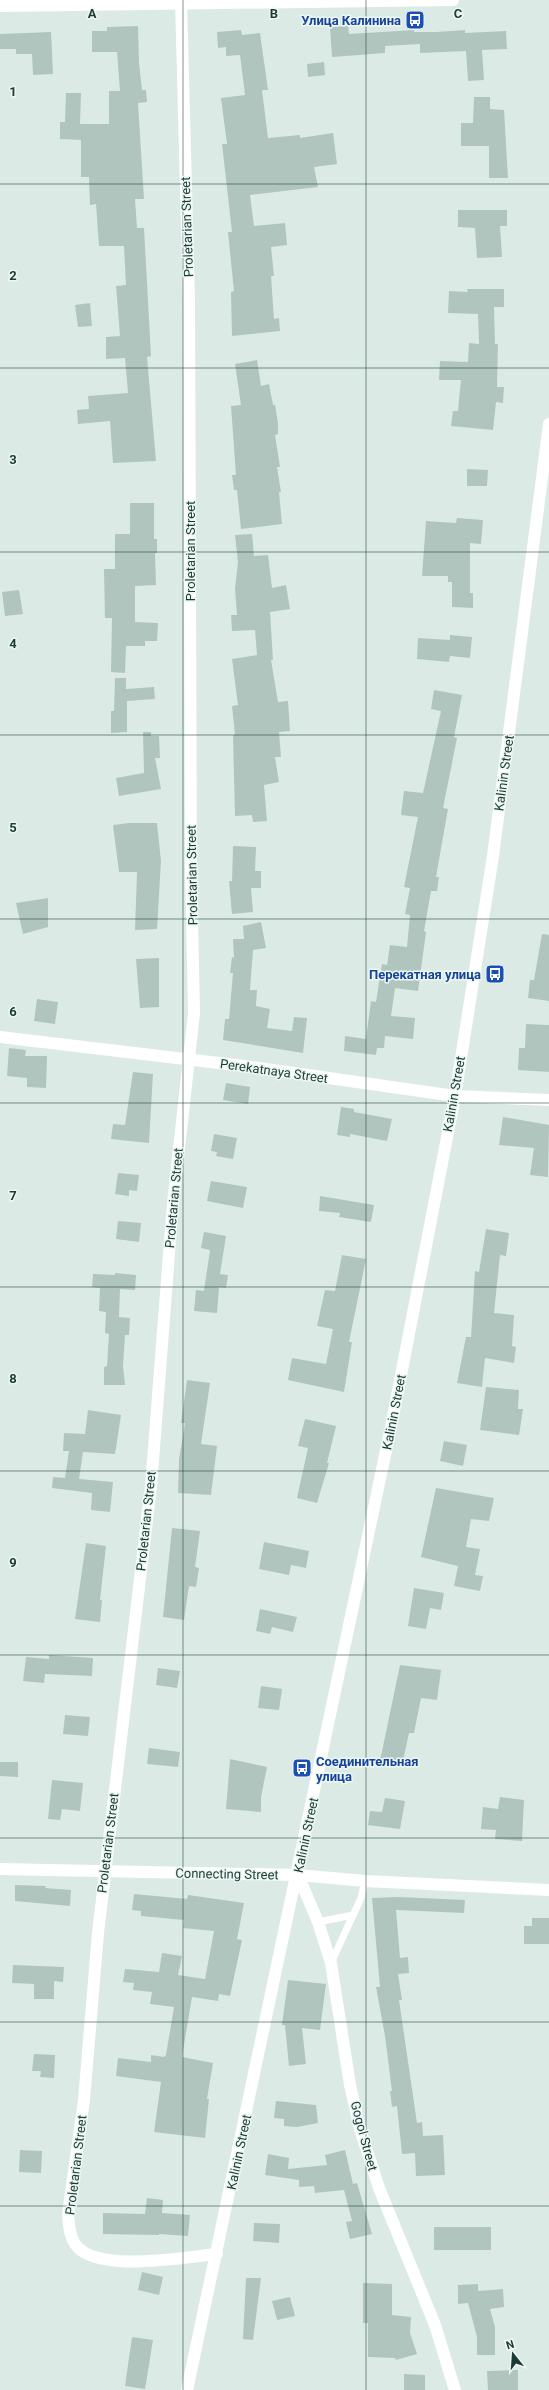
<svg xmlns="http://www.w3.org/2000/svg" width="549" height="2390" font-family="Roboto,sans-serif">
  <rect width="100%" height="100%" fill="#dceae5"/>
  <g fill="#b1c5bf">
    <path d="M138,26L139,63L142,90H146L147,102L138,103L144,199H135L137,228H144L151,356L147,357L156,461L113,463L110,421L78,424L77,410L89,409L88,396L128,393L125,358L106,359V337L120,336L116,286L126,285L124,246H99L96,204L90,205L89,177H81V140L60,139V122H65L66,93H81L80,124H109V91H120L117,52H92V31H107V27Z"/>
    <path d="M348,26L349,34L414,30V32H436L465,30V33L506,31L507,49L482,50L484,80L468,81L466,51L420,53V44L385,46V53L332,57L330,27Z"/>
    <path d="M241,30L242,35L260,33L268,90H262L268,138L300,135V138L333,133L337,164L314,167L318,187L250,195L254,226L285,223L287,245L271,247L274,276H271L274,319L279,318L280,331L232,336L231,292L234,291L228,232H232L222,144H227L221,98L245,95L240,55L226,56V47L218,48L217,32Z"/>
    <path d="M51,32L53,74L33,75L32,54H16V49H0V34Z"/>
    <path d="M324,62L325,75L308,77L307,64Z"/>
    <path d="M474,97H490V109L504,110L508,178H489V146H461V123H473Z"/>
    <path d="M458,210H507V226H500L502,257L477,258L475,228L458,227Z"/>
    <path d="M467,289H504V307H494L495,344H498L497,387H504L503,403L496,402L493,430L451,426L453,411H458L461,380H439L440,361L468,362L469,343L479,344L478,314L448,313L449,291L468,292Z"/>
    <path d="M90,303L92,326L78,327L75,305Z"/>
    <path d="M257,360L261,386L269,384L273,405H275L278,423V434L275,435L280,467H277L281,492H279L282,524L241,529L237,490H234L232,475H236L231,406L241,405L235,364Z"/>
    <path d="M467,469L488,470L487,486H467Z"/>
    <path d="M130,503H154V539H157V553H155L156,585L135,586V622L158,623L157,641H145V646H126L125,673L111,672L112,618H105L104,569H115V534H130Z"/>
    <path d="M457,518L483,520L481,544L470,543V593H473V608L452,607V582H448V576H422L426,521L456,523Z"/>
    <path d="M252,534L254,556L268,555L272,588L286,585L290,609L270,612L273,660H271L278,702L288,701L290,731L279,732L281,757H275L279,782L264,785L267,821L253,822L252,815L235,816L233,735H235L232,706L238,705L232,659L257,655L255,630L232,631L231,615H237L235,589L238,562L235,535Z"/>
    <path d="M19,590L23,614L5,616L2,592Z"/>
    <path d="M450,635L472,637L470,658L450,656L449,662L417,659L418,638L450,640Z"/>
    <path d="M115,678H126V689L154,687L155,699L127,701V732L111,733V711H114Z"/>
    <path d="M434,690L462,695L454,737L457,738L443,808L448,809L436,877H439L437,891H431L424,931L426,932L418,991L395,988L391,1016L415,1018L413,1039L385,1036L384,1048H377L376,1055L344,1051L345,1036L366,1039L371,1001L376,1002L382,964L387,965L390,945L407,947L410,915L405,914L410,888L404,887L418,817L401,815L404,791L423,793L441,711L431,709Z"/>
    <path d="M143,732H151V736H159L160,758H155L161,789L119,796L116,778L144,773Z"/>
    <path d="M129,823H157L161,861L157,929L135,930L137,872H119L113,825Z"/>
    <path d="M233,846L256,847L255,871H261V888H251L253,912L232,914L229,881H232Z"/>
    <path d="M48,898V927L23,934L16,903Z"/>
    <path d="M261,922L266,948L253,950L250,990H257L256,1006L270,1009L267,1028L292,1031L294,1017L307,1018L303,1053L223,1040L225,1019H229L233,973H230L232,957L234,958L233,939H244L243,926Z"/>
    <path d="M542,934L549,935V1001L528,998L530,980H534Z"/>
    <path d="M159,958V1007L140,1008L136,959Z"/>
    <path d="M37,999L58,1002L55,1024L34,1021Z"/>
    <path d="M526,1024L549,1025V1072L518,1070L519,1048H525Z"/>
    <path d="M9,1048L26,1050L25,1056H47L46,1088L27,1087V1078L7,1076Z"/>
    <path d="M133,1072L153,1074L149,1143L111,1139L113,1124L125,1125Z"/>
    <path d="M226,1083L250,1087L248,1104L223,1100Z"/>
    <path d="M341,1107L354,1109V1112L392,1119L387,1141L350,1134V1137L337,1135Z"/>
    <path d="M503,1117L549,1125L548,1177L530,1175L534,1148L499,1145Z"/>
    <path d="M214,1134L237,1138L233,1159L216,1156L217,1152L211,1151Z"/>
    <path d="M118,1173L139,1175L137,1191L129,1190V1196L115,1194Z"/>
    <path d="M211,1181L247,1187L243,1208L207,1201Z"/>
    <path d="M320,1196L374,1205L371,1222L339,1217L340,1213L319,1211Z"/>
    <path d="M118,1221L141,1223L139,1242L116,1239Z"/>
    <path d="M486,1229L509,1233L506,1256L500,1255L494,1313L514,1315L512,1346L516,1347L514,1363L485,1358L482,1387L457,1383L466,1337H471L475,1271L479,1272Z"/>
    <path d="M204,1232L226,1236L220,1274L228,1275L226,1288L219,1287L217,1313L194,1311L196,1290L204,1291L210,1250L201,1248Z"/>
    <path d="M342,1255L366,1259L349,1342H352L344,1392L288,1380L292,1358L326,1364L333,1329L317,1326L325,1290L335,1291Z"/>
    <path d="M115,1273L136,1275L135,1290L120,1289L119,1317L130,1318L129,1335H125L123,1366L125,1385H104V1367L107,1366L109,1334L105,1333L106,1312L99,1311L100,1288L92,1287L93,1274L115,1275Z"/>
    <path d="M187,1380L210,1383L201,1444L217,1446L211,1495L178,1493L179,1460L185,1423H181Z"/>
    <path d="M486,1387L519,1390L518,1409H523L519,1435L480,1430Z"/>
    <path d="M88,1410L121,1415L115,1454L83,1452L79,1479L113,1482L110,1512L91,1510L92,1493L52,1488L53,1477L65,1478L69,1451H63L64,1433L85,1434Z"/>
    <path d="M305,1419L336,1426L327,1463H329L317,1503L297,1498L308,1448L298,1446Z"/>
    <path d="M444,1441L467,1445L463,1466L440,1461Z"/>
    <path d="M436,1488L494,1498L489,1521L471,1519L466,1547L480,1549L475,1575L483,1576L480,1591L454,1586L458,1566L421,1557Z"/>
    <path d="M172,1528L200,1531L195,1567L199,1568L196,1587L189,1586L184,1620L163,1617Z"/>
    <path d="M264,1542L309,1551L306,1568L291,1565L289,1575L259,1569Z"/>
    <path d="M86,1543L106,1546L100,1600H102L100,1622L75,1619Z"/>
    <path d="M414,1588L444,1593L441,1610L430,1608L426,1629L408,1626Z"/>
    <path d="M260,1609L297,1617L293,1632L272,1627L270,1634L256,1631Z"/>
    <path d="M49,1655L93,1658L92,1676L45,1674L44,1683L23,1681L26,1657L49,1659Z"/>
    <path d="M400,1665L441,1670L437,1700L421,1698L414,1733H409L402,1765L380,1761Z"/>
    <path d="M158,1668L180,1671L177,1688L156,1685Z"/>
    <path d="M261,1686L282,1689L279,1710L258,1708Z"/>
    <path d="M65,1715L90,1717L88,1736L63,1734Z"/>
    <path d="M149,1748L180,1752L178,1767L147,1764Z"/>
    <path d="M230,1759L267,1767L261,1797V1812L226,1809Z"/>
    <path d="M0,1762H18V1777L0,1776Z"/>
    <path d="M52,1780L83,1783L80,1811L62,1809L60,1820L48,1819Z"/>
    <path d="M500,1797L524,1800L522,1841L495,1839L496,1830L481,1829L483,1807L498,1809Z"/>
    <path d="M385,1798L405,1801L400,1829L368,1825L370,1811L382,1812Z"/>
    <path d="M15,1885L46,1886L45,1888L71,1890L70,1906L15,1901Z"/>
    <path d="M134,1894L187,1899L188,1895L244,1903L237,1939L242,1940L230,1996L219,1994L218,2001L192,1997L182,2057L213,2063L207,2099H209L205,2138L154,2132L161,2082L116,2076L118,2058L151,2062V2055L164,2057L166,2055L174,2007L150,2004L152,1992L133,1990L134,1983L123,1982L125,1969L159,1972L162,1953L182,1956L178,1975L205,1979L214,1931L183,1928L184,1920L141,1916V1911L132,1910Z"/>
    <path d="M398,1897L465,1900L464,1913L396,1910L400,1958L408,1957L409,1973L398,1974L402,2000H399L417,2123L422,2122L423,2136L443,2135L445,2175L416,2176L415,2153L402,2154L397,2106L392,2107L390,2091H392L385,2036L376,1987H380L372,1898Z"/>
    <path d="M532,1918H549V1944H524V1926H532Z"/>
    <path d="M13,1965L64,1967L63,1982L54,1981V1999H34V1984L12,1983Z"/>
    <path d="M288,1980L326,1984L320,2030L302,2028L306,2064L289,2066L285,2025H282Z"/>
    <path d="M34,2054L55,2055L54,2078L40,2077L41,2071H32Z"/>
    <path d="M276,2101L316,2105L318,2123L297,2127L284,2126V2119L274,2118Z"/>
    <path d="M20,2150L42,2151L41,2173L19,2172Z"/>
    <path d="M345,2150L353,2184L357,2183L372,2234L350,2239L346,2222L352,2221L344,2190L315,2193L314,2186L299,2187V2180L265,2175L268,2154L289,2158L288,2169L327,2165L325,2155Z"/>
    <path d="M147,2198L163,2200L162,2213L190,2215L188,2236L159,2234V2235L103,2234V2213L145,2214Z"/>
    <path d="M254,2223L280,2224L279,2243L253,2241Z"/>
    <rect x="434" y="2227" width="57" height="23"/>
    <path d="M142,2272L163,2277L159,2295L138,2290Z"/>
    <path d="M246,2278H261L253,2340L243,2339Z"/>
    <path d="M363,2283L392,2284V2315L411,2317L410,2333L417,2354L396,2360L395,2358L368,2357V2323H363Z"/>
    <path d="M478,2284V2291L503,2289L504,2307L490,2309L495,2327V2355H477V2337L468,2303L458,2304V2285Z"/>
    <path d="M290,2297L295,2316L277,2320L272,2301Z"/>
    <path d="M132,2337L153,2340L145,2389L125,2386Z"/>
    <path d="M518,2370V2390H488L487,2371Z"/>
    <path d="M404,2374L425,2375V2390H404Z"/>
  </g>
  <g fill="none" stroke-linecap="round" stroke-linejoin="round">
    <g stroke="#fff" stroke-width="7">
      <path d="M318,1922L353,1915"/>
      <path d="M331,1963L361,1898L365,1881"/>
    </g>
    <g stroke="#fff" stroke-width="12">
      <path d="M181,0L189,301L191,872L194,1013L173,1203L151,1486L98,1933L84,2100L68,2214C69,2224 69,2235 75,2244C95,2274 185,2257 217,2254"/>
      <path d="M0,1037L244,1066L455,1096L549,1100"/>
      <path d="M0,1869L298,1875L365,1881L549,1890"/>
      <path d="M298,1875L318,1922L331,1963L350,2085L360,2129L379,2188L435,2325L455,2390"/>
    </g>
    <path stroke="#fff" stroke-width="12" d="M187,2390L391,1427L455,1096L493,856L549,424"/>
    <path stroke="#fff" stroke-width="12" d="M0,6L453,0"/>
  </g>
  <path fill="none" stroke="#1c3b36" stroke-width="1" stroke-opacity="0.55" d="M183,0V2390M366,0V2390M0,184H549M0,368H549M0,552H549M0,735H549M0,919H549M0,1103H549M0,1287H549M0,1471H549M0,1655H549M0,1838H549M0,2022H549M0,2206H549"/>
  <defs>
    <g id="bus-square" transform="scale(1)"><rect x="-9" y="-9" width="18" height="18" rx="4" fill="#1a4fb4" stroke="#ecf7f3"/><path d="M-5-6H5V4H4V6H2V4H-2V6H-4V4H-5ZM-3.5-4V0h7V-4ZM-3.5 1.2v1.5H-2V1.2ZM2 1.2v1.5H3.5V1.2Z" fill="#fff"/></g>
  </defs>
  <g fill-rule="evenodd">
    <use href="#bus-square" x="415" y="20"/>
    <use href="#bus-square" x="495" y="974"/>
    <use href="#bus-square" x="302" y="1768"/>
  </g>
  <g text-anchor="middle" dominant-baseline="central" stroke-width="3" stroke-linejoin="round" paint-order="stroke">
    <g font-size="13" font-weight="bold" fill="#164399" stroke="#ecf7f3" text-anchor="end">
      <text x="401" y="20">Улица Калинина</text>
      <text x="481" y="974">Перекатная улица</text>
      <text x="316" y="1761" text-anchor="start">Соединительная<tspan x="316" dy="15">улица</tspan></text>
    </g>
    <g font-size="13" fill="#1c3b36" stroke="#ecf7f3">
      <text transform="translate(187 227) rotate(-92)">Proletarian Street</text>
      <text transform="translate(190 551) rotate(-90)">Proletarian Street</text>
      <text transform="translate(504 773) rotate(-82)">Kalinin Street</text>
      <text transform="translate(192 875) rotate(-91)">Proletarian Street</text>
      <text transform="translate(274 1071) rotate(8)">Perekatnaya Street</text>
      <text transform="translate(454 1094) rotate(-80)">Kalinin Street</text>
      <text transform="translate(174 1198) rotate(-85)">Proletarian Street</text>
      <text transform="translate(394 1412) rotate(-79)">Kalinin Street</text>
      <text transform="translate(146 1521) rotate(-84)">Proletarian Street</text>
      <text transform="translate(306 1835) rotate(-78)">Kalinin Street</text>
      <text transform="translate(108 1843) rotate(-83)">Proletarian Street</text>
      <text transform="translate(227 1874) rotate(1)">Connecting Street</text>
      <text transform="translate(364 2136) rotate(75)">Gogol Street</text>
      <text transform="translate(239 2152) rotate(-78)">Kalinin Street</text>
      <text transform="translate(76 2165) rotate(-83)">Proletarian Street</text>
    </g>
  </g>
  <g font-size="13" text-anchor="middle" font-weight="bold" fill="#1c3b36" stroke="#ecf7f3" stroke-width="3" stroke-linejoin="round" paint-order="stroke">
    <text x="92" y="18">A</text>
    <text x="274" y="18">B</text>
    <text x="458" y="18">C</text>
    <text x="13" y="96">1</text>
    <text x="13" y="280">2</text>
    <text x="13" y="464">3</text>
    <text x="13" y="648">4</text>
    <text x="13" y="832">5</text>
    <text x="13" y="1016">6</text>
    <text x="13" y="1200">7</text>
    <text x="13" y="1383">8</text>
    <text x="13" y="1567">9</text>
  </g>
  <g transform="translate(513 2354) rotate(343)" stroke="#ecf7f3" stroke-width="3" paint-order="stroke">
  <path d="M0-3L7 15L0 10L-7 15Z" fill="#1c3b36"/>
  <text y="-6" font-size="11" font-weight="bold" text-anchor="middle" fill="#1c3b36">N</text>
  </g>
</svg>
